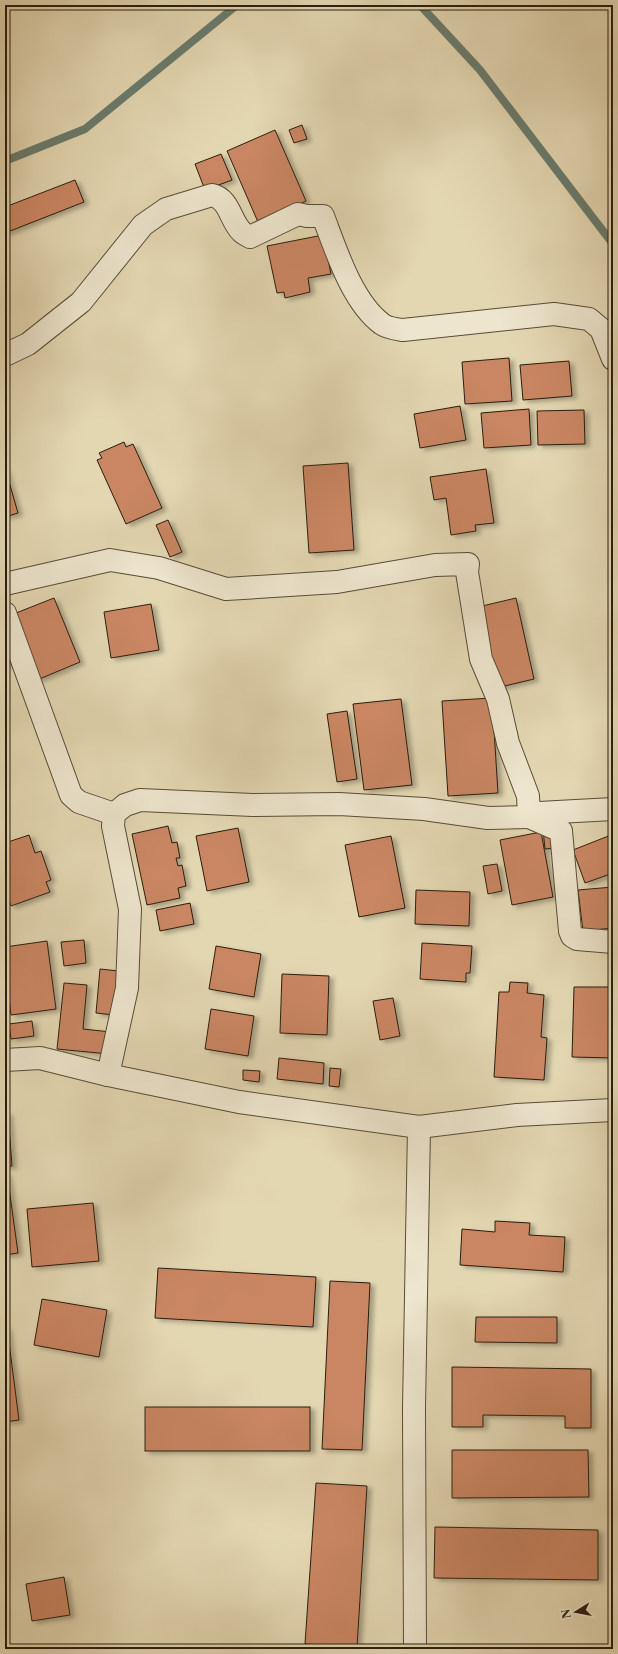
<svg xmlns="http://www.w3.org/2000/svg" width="618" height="1654" font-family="'Libre Caslon Text',serif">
  <defs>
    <filter id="shadow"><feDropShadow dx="4.5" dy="2.5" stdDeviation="2" flood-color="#0004"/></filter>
  </defs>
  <rect width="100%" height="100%" fill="#e3d7b2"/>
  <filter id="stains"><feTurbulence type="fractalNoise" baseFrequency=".005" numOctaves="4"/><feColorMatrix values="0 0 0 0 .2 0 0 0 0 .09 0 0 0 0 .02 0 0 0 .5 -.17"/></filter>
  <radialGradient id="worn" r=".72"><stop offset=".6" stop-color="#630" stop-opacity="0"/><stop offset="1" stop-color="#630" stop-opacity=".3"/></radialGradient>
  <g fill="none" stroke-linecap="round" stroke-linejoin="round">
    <g stroke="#6a7c6e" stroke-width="8">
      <path d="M420,5L480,70L613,244"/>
      <path d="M5,161L85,129L237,5"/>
    </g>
  </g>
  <g fill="#ca8663" stroke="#291e0f" filter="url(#shadow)">
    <path d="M302,125L307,139L294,143L289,130Z"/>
    <path d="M275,130L306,201L258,222L227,151Z"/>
    <path d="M221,154L232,180L205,190L195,164Z"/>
    <path d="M75,180L84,202L5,233V207Z"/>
    <path d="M323,235L331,274L308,278L310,292L285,298L284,292L277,293L267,246Z"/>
    <path d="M509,358L512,401L465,404L462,362Z"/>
    <path d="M569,361L572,396L523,400L520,365Z"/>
    <path d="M460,406L466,440L420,448L414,414Z"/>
    <path d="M529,409L531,445L484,448L481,413Z"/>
    <path d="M584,410L585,444L538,445L537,411Z"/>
    <path d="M124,442L126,447L133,444L162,508L126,524L97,460L102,458L99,453Z"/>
    <path d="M348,463L354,550L309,553L303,466Z"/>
    <path d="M5,468L18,513L5,517Z"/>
    <path d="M486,469L494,523L475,525L476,531L451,535L446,498L434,500L430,477Z"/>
    <path d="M168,520L182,552L170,557L156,525Z"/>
    <path d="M54,598L80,662L37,680L11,615Z"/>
    <path d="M516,598L534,679L496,688L478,607Z"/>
    <path d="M151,604L159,650L111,658L104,612Z"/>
    <path d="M5,639L8,665H5Z"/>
    <path d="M492,698L498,793L448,796L442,701Z"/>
    <path d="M401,699L412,785L364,790L353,704Z"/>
    <path d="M347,711L357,779L337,782L327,714Z"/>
    <path d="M168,826L172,843L177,842L180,858H176L178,866L182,865L186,886L178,888L180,898L147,905L132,834Z"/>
    <path d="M238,828L249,882L207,891L196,836Z"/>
    <path d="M553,828L555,848L545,849L543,829Z"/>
    <path d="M541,832L553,897L512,905L500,840Z"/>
    <path d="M29,835L35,853L41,851L51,880L46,882L50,892L11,906L5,889V843Z"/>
    <path d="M611,835L613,842V873L585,883L573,850Z"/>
    <path d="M391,836L405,908L359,917L345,845Z"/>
    <path d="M497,864L502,891L488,894L483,866Z"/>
    <path d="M613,887V928L583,931L578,890Z"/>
    <path d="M416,890L470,892L469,926L415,924Z"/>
    <path d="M190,903L194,924L160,931L156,910Z"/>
    <path d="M84,940L86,963L64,966L61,942Z"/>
    <path d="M47,941L56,1009L11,1015L5,967V947Z"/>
    <path d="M422,943L472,946L470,973H466V982L420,979Z"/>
    <path d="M216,946L261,954L254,997L209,989Z"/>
    <path d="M100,969L119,971L114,1015L96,1013Z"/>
    <path d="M282,974L329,976L327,1035L280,1033Z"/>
    <path d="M510,982L528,983L527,993L544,995L541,1037L547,1038L544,1080L494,1077L499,992H509Z"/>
    <path d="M64,983L87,985L83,1029L111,1032L109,1054L57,1049Z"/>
    <path d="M574,987H613V1058L572,1057Z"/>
    <path d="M393,998L400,1036L380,1040L373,1001Z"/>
    <path d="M211,1009L254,1016L248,1056L205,1049Z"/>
    <path d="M5,1021L7,1041H5Z"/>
    <path d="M32,1021L34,1036L11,1039L9,1024Z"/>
    <path d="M279,1058L324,1063L323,1084L277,1079Z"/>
    <path d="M330,1068L341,1069L339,1087L329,1086Z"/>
    <path d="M243,1070L260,1071L259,1082L243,1080Z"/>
    <path d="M5,1113H8L12,1166L5,1167Z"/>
    <path d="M5,1173H7L18,1253L5,1255Z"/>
    <path d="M93,1203L99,1261L32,1267L27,1209Z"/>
    <path d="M495,1221L530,1223L529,1235L565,1237L563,1272L460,1265L462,1229L495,1232Z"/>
    <path d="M158,1268L316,1277L313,1327L155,1318Z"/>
    <path d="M330,1281L370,1283L362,1450L322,1449Z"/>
    <path d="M42,1299L107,1310L99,1357L34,1345Z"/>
    <path d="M476,1317H557V1343L475,1342Z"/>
    <path d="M5,1327H7L19,1420L5,1422Z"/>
    <path d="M452,1367L591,1369V1428H565V1416L483,1415V1427H452Z"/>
    <rect x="145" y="1407" width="165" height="44"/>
    <path d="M452,1450H588L589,1497L452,1498Z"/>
    <path d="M316,1483L367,1486L357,1647L305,1644Z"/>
    <path d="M435,1527L598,1530V1580L434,1578Z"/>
    <path d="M64,1577L70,1615L32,1621L26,1584Z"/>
  </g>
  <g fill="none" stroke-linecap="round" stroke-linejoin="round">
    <g stroke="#584c38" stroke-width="24">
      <g id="street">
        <path d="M5,355L28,344L81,302L143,225L166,209L212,195C230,199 230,221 242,232C244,234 247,235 250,237L298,214L307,216H323C336,250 352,302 382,324C387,328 396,329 403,330L554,314L589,319L601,329L613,359"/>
        <path d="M5,584L110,560L159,568L226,589L337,582L435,565L468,564L467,572L481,659L498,699L508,743L528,796L529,817"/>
        <path d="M5,613L71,795L79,802L114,814"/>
        <path d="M529,817L561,831L570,931L572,936L577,939L613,942"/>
        <path d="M5,1060L40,1058L108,1075L239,1102L419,1127L517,1115L613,1110"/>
        <path d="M108,1075L127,988L130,909L113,826L114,814L125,805L140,800L253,805L339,804L424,809L488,818L529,817L539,813L613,809"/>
        <path d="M415,1649L414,1408L419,1127"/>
      </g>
    </g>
    <use href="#street" stroke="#ede5cd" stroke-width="22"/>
  </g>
  <rect width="618" height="1654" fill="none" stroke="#e3d7b2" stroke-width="20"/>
  <rect x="6" y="6" width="606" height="1642" fill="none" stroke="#291e0f" stroke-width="2"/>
  <rect x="10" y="10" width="598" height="1634" fill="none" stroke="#291e0f"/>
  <g transform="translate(576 1612) rotate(259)" stroke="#ede5cd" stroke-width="3" paint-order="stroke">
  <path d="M0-3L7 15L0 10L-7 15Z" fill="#291e0f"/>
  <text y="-6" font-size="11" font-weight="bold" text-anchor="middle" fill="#291e0f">N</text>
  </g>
  <rect width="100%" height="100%" filter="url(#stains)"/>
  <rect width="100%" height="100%" fill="url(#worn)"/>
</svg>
